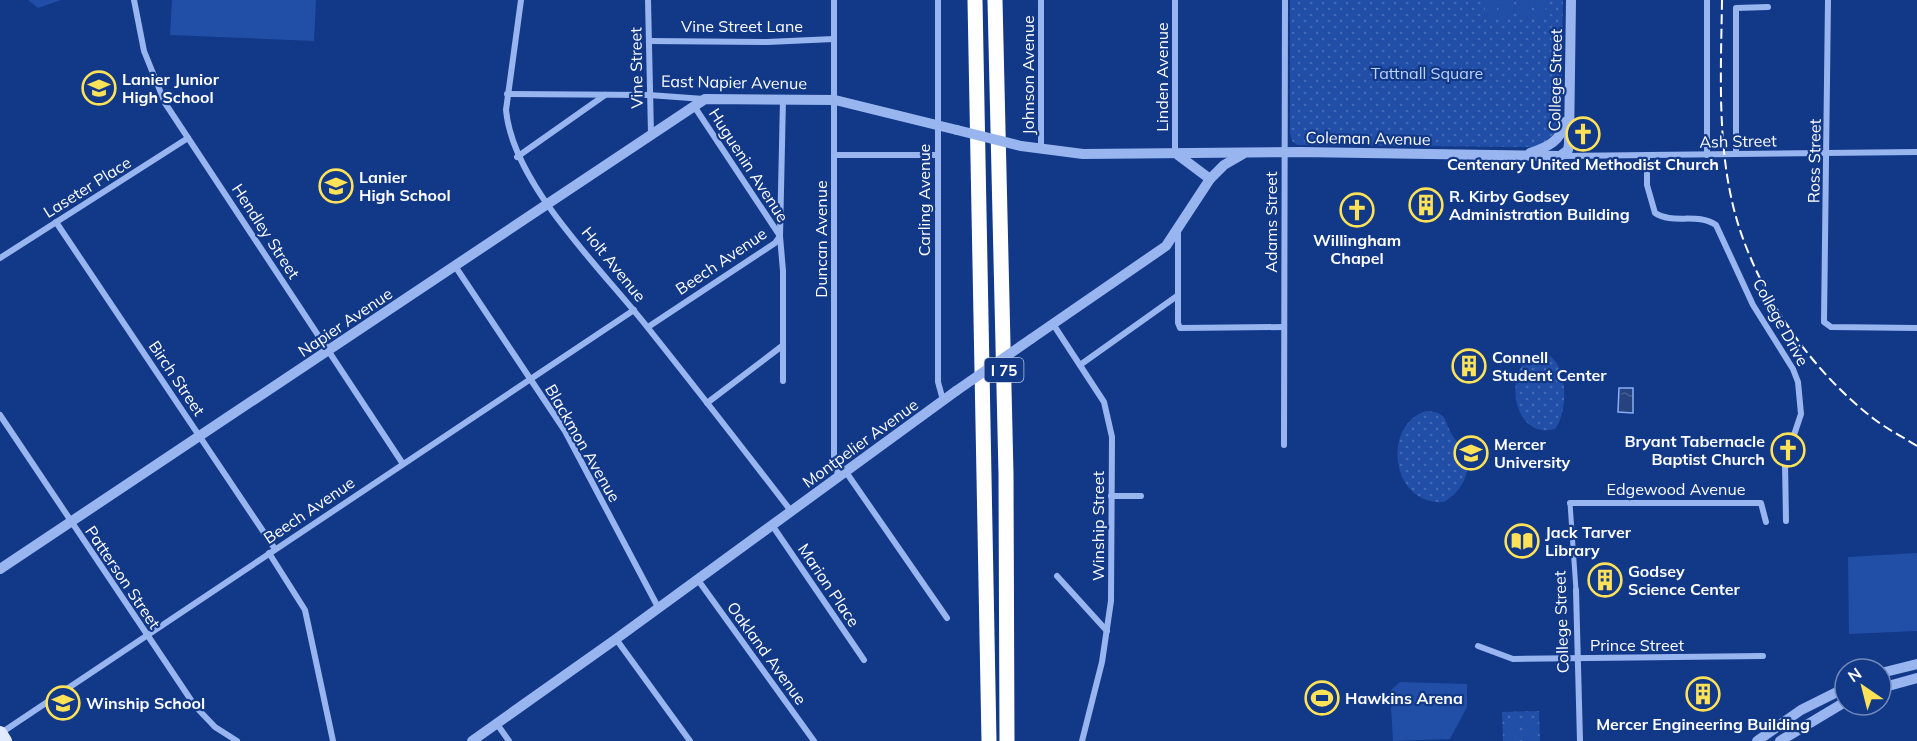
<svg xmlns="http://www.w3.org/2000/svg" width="1917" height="741" font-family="Mulish,sans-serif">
  <defs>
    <pattern id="grass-dots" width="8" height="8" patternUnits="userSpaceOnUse" patternTransform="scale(1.5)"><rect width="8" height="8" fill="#214ea7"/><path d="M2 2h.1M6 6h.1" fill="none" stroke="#4269b4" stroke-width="1.8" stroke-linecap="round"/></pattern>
    <pattern id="water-ripples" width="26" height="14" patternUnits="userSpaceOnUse" patternTransform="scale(1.5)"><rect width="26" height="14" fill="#26437f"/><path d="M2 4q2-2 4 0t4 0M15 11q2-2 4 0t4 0" fill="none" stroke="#475f92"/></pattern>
  </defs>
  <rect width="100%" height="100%" fill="#123888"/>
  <g fill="url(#grass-dots)">
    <path d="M1290,0H1563L1561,122L1558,134L1537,147L1297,145L1292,141L1290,133Z"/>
    <path d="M1542,352C1569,359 1569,411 1555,429C1510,442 1500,360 1542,352Z"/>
    <path d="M1426,411C1447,412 1444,419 1451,433C1455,441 1462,446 1465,454C1472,473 1461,492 1444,502C1391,506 1381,425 1426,411Z"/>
    <path d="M1539,711L1540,741H1503L1502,712Z"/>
  </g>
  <g fill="#214ea7">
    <path d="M28,0H61L38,8Z"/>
    <path d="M172,0H316L314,41L170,35Z"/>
    <path d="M1485,0H1497V17L1485,16Z"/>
    <path d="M1502,0H1514L1513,17L1501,16Z"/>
    <path d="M1518,0H1530L1529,17H1517Z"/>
    <path d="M1534,0H1546L1545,18L1534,17Z"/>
    <path d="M1917,553V631L1849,634L1848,557Z"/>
    <path d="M1400,682L1467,684V707L1450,739L1393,741L1390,691Z"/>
    <path d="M1535,718V741H1523V719Z"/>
    <rect x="1507" y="719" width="12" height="22"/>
  </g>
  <path fill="url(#water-ripples)" stroke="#89aef4" stroke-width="1.5" d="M1619,388H1633V413L1618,412Z"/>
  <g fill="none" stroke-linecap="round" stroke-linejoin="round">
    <path stroke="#98b5f0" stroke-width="5" d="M1570,503L1576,590"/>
    <g stroke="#98b5f0" stroke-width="6">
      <path d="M134,0L144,51L165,103L403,464"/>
      <path d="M521,0L506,110C513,185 602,269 648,328C696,388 744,450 791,511"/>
      <path d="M648,0L651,134"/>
      <path d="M834,0V462L839,477"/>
      <path d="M938,0V382L943,400"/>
      <path d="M1041,0V149"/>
      <path d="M1707,0V155"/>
      <path d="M1828,0L1824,322L1831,327L1917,328"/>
      <path d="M649,41L767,42L834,39"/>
      <path d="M507,94L649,95L704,99"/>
      <path d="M694,106L780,236L783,271V381"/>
      <path d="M1175,154V0"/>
      <path d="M1736,154V8L1768,7"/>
      <path d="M835,155H937"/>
      <path d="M1561,156L1917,152"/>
      <path d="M1647,156V185L1655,213C1673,225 1697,212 1716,225L1753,305L1793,369L1798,382L1801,414L1785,462L1786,521"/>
      <path d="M517,157L605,95"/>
      <path d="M56,222L275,549"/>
      <path d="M1178,230V323L1180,328L1284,327"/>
      <path d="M0,258L188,138"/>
      <path d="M455,266L565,431L659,609"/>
      <path d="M1053,324L1104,402L1112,437L1111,601L1102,662L1082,741"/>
      <path d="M648,327L775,243L780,236L783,99"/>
      <path d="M1080,365L1177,296"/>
      <path d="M707,403L782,346"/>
      <path d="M0,415L195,706L215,727L237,741"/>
      <path d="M1284,445L1285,0"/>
      <path d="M846,472L947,618"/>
      <path d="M1111,496H1141"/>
      <path d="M1570,503H1761L1766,522"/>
      <path d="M772,525L864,660"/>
      <path d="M269,553L305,610L333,741"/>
      <path d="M1057,576L1107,631"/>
      <path d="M698,580L814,741"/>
      <path d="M1576,590L1580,741"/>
      <path d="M616,639L690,741"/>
      <path d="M1478,646L1513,659L1763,656"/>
      <path d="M497,724L509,741"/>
      <path d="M1,733L634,310"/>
    </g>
    <g stroke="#98b5f0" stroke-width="10">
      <path d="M1021,146L1083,154L1301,152L1560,156L1568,150L1569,144L1571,0"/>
      <path d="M1530,153C1548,147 1561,141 1565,122"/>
      <path d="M1178,155L1210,179"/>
      <path d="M1031,339L1166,246L1210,179L1224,165L1243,154"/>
      <path d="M0,569L705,99L835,100L957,130"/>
      <path d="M1881,673L1917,664"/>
      <path d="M1881,688L1917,678"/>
      <path d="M472,741L616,639L956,391"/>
      <path d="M1757,741L1801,710L1845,688"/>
      <path d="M1780,741L1845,702"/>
    </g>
    <path stroke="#e1e9ff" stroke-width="14" d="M0,733L5,741"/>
    <g stroke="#fff" stroke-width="15">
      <path d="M975,0L989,741"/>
      <path d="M995,0L1006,474L1007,741"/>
    </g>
    <path stroke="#fff" stroke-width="2" stroke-dasharray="10 4.5" stroke-linecap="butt" d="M1722,0C1721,74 1716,155 1739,227C1763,301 1813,372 1874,419C1887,429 1903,437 1917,446"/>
    <g stroke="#98b5f0" stroke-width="10">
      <path d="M957,130L1021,146"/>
      <path d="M956,391L1031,339"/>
    </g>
  </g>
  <defs>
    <g id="school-ring" transform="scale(1.725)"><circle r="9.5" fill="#123888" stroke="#ffe257" stroke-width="1.5"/><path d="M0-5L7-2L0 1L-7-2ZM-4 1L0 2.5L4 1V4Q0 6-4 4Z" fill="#ffe257"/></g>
    <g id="church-ring" transform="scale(1.725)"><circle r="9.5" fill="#123888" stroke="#ffe257" stroke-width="1.5"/><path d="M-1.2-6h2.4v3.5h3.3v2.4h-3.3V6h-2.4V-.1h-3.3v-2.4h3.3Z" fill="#ffe257"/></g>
    <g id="building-ring" transform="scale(1.725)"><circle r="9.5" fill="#123888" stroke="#ffe257" stroke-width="1.5"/><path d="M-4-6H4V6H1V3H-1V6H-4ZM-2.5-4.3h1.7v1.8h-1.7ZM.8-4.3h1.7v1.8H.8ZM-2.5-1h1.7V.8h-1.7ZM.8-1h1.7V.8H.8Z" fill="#ffe257"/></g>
    <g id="university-ring" transform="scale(1.725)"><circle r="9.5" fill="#123888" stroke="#ffe257" stroke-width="1.5"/><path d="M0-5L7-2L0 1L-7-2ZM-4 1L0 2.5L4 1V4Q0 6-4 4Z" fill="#ffe257"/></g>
    <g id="library-ring" transform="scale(1.725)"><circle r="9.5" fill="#123888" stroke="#ffe257" stroke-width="1.5"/><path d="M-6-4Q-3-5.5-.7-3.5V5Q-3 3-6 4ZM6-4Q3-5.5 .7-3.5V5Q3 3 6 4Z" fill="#ffe257"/></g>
    <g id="stadium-ring" transform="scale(1.725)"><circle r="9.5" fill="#123888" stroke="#ffe257" stroke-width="1.5"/><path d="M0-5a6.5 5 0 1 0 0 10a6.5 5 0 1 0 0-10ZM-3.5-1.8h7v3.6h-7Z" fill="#ffe257"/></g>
  </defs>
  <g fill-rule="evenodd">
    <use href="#school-ring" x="99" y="88"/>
    <use href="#church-ring" x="1583" y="134"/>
    <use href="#school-ring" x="336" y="186"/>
    <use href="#building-ring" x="1426" y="205"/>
    <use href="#church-ring" x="1357" y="210"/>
    <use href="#building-ring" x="1469" y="366"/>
    <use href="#church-ring" x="1788" y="450"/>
    <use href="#university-ring" x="1471" y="453"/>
    <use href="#library-ring" x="1522" y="541"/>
    <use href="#building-ring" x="1605" y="580"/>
    <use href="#building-ring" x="1703" y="694"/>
    <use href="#stadium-ring" x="1322" y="698"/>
    <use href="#school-ring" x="63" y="703"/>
  </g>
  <g text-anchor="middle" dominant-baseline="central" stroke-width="4.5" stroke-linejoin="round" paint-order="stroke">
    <rect fill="#123888" stroke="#b8c3db" stroke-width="1.5" x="984.5" y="358" width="39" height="24" rx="4.5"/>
    <g font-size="15" font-weight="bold" fill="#fff">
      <text x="1004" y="370">I 75</text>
    </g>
    <g font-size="16" fill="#fff" stroke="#123888">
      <text x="742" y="26">Vine Street Lane</text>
      <text transform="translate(636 68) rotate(-91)">Vine Street</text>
      <text transform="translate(1028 75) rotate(-90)">Johnson Avenue</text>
      <text transform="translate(1162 77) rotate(-90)">Linden Avenue</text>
      <text transform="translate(1555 80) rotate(-89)">College Street</text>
      <text transform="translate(734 82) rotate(1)">East Napier Avenue</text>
      <text transform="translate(1368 138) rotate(1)">Coleman Avenue</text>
      <text transform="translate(1738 141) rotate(-1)">Ash Street</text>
      <text transform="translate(1814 161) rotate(-89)">Ross Street</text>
      <text transform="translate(749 165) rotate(57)">Huguenin Avenue</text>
      <text transform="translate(87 187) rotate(-32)">Laseter Place</text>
      <text transform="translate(924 200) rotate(-90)">Carling Avenue</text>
      <text transform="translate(1271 222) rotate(-90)">Adams Street</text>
      <text transform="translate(266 231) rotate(57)">Hendley Street</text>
      <text transform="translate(821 239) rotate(-90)">Duncan Avenue</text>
      <text transform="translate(721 261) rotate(-34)">Beech Avenue</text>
      <text transform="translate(614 264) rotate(51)">Holt Avenue</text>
      <text transform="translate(345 322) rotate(-34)">Napier Avenue</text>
      <text transform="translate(1781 322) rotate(61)">College Drive</text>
      <text transform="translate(177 378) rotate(56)">Birch Street</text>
      <text transform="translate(583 443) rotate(60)">Blackmon Avenue</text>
      <text transform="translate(860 443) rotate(-36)">Montpelier Avenue</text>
      <text x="1676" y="489">Edgewood Avenue</text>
      <text transform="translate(309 510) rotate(-34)">Beech Avenue</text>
      <text transform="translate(1098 526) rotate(-90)">Winship Street</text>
      <text transform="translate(123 577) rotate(56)">Patterson Street</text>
      <text transform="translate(829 585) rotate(56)">Marion Place</text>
      <text transform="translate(1561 622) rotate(-92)">College Street</text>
      <text x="1637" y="645">Prince Street</text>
      <text transform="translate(767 653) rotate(54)">Oakland Avenue</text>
    </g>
    <g font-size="16" fill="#bed3fc" stroke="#123888">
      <text x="1427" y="73">Tattnall Square</text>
    </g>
    <g font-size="16" font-weight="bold" fill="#fff" stroke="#123888" text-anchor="start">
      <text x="122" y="79">Lanier Junior<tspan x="122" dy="18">High School</tspan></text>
      <text x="1583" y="164" text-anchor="middle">Centenary United Methodist Church</text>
      <text x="359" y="177">Lanier<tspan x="359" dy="18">High School</tspan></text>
      <text x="1449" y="196">R. Kirby Godsey<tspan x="1449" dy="18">Administration Building</tspan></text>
      <text x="1357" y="240" text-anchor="middle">Willingham<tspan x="1357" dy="18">Chapel</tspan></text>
      <text x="1492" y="357">Connell<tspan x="1492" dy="18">Student Center</tspan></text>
      <text x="1765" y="441" text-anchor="end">Bryant Tabernacle<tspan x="1765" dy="18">Baptist Church</tspan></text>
      <text x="1494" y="444">Mercer<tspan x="1494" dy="18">University</tspan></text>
      <text x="1545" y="532">Jack Tarver<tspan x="1545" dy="18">Library</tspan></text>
      <text x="1628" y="571">Godsey<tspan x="1628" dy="18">Science Center</tspan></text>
      <text x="1345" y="698">Hawkins Arena</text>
      <text x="86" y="703">Winship School</text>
      <text x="1703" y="724" text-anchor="middle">Mercer Engineering Building</text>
    </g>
  </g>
  <g transform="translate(1863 687) rotate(325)"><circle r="28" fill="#123888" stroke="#7188b8" stroke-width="1.5"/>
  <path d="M0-4.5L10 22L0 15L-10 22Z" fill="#ffe257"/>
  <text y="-9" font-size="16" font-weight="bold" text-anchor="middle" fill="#ffffff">N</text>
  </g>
</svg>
